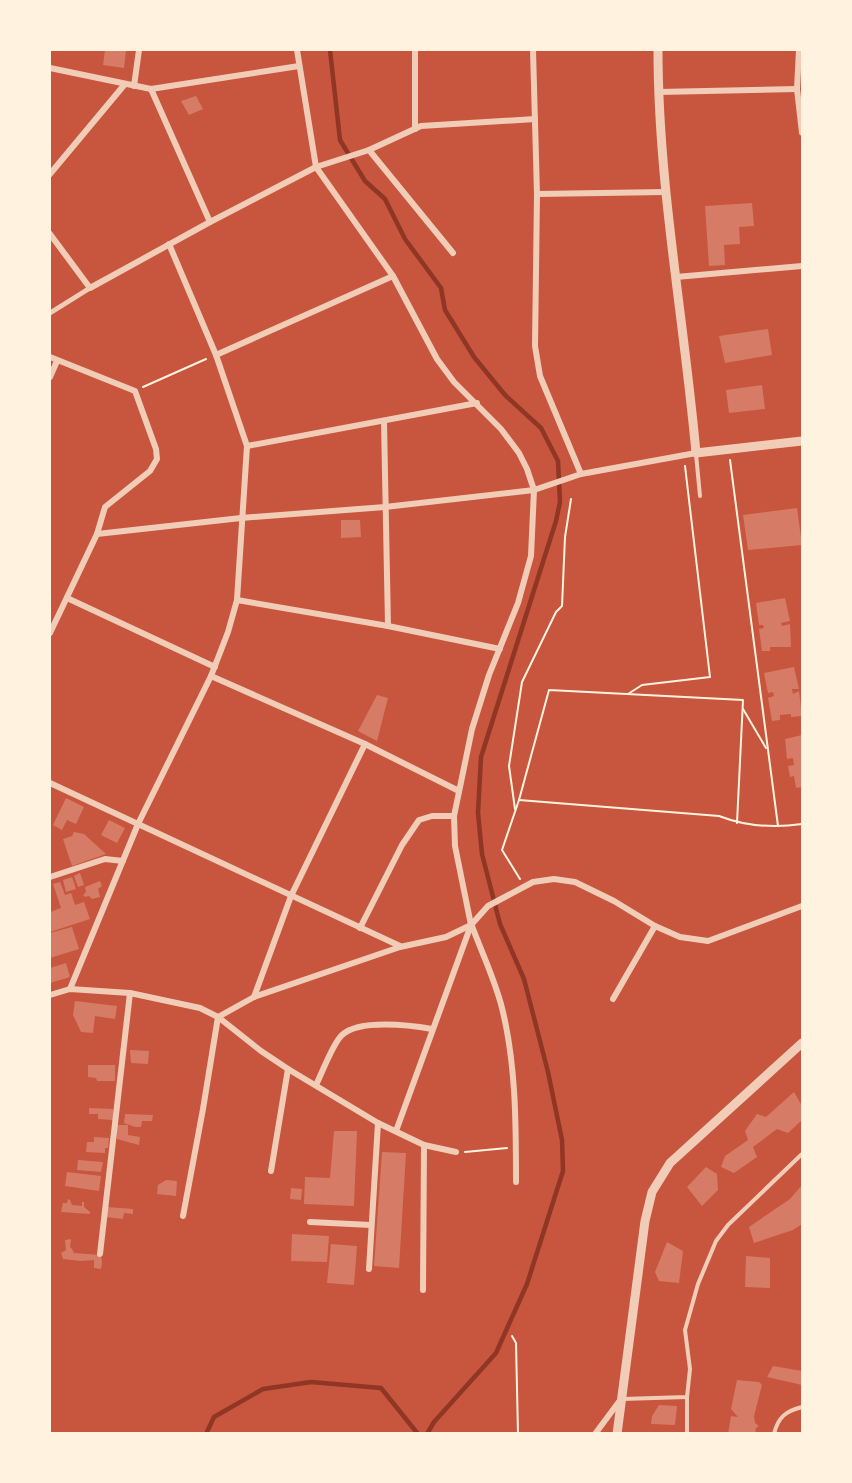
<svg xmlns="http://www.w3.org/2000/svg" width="852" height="1483" font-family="'PT Serif',serif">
  <rect width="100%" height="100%" fill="#c8553d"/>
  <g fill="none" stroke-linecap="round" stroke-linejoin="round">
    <g stroke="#8f3625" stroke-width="4.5">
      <path d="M330,50L340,140L365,181L385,199L405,239L441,288L445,310L474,357L505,395L541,428L558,461L560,502L556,521L481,757L478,813L482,854L500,924L524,979L548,1072L562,1140L563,1171L527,1284L496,1353L434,1422L427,1434"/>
      <path d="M206,1434L214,1417L263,1389L311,1382L381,1388L418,1434"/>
    </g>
  </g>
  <g fill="#d67c66">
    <path d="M105,50L126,51L124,68L103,65Z"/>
    <path d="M196,96L203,109L189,115L181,101Z"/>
    <path d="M752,203L754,226L739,227L740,244L724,245L725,265L709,266L705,206Z"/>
    <path d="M768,329L772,355L725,363L719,336Z"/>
    <path d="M762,385L765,409L729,413L726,390Z"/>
    <path d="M797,508L802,545L748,550L743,515Z"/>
    <path d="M341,520H360L361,537L341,538Z"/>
    <path d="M785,598L790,621L781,623L782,626L790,624L791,647H770V651H762L759,629L764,628L763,625H759L756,603Z"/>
    <path d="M794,667L799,689H792L793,694L799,691L802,716L791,717V714L780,715V720L772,721L768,698L774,696L773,692L768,693L764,673Z"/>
    <path d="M377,695L388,698L377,741L358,731Z"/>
    <path d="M802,735V787L796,788L794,776L790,777L788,766L794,765L793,758L787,759L785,739Z"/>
    <path d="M66,798L84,807L76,824L67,820L62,830L53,825Z"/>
    <path d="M109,820L125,828L117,843L101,835Z"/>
    <path d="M74,832L84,834L106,854L72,866L63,839L72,836Z"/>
    <path d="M80,873L84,885L78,887L74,876Z"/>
    <path d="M72,877L76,889L66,892L63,880Z"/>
    <path d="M100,881L102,886L98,889L100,897L92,899L89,896L85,897L83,895L86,892L85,887Z"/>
    <path d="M60,882L65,895L71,893L75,905L84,902L90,919L50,932V912L61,908L53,884Z"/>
    <path d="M72,927L79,949L50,958V933Z"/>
    <path d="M66,963L70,977L50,983V968Z"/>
    <path d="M75,1001L117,1006L115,1019L95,1016L93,1033L81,1032L73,1015Z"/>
    <path d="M130,1050L149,1051L148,1064L131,1063Z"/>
    <path d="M88,1065H115V1081H97L96,1078L88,1077Z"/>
    <path d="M794,1092L802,1106V1120L788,1133L777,1129L753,1147L757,1157L734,1173L721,1167L725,1156L748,1140L745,1131L757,1114L766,1117Z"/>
    <path d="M89,1108L113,1109V1120L98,1119V1114H89Z"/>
    <path d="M125,1114L153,1115L152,1121H142L141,1127H135L124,1123Z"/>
    <path d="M116,1125H128V1135L140,1137L139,1145L117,1139Z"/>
    <path d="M334,1131H357L354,1206L304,1204L305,1177L330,1178Z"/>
    <path d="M94,1137L109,1138L108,1148H105V1153L86,1152L87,1142H94Z"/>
    <path d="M382,1152L406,1153L399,1268L374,1266Z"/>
    <path d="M78,1160L103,1162L101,1172L77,1170Z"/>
    <path d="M706,1167L717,1174L718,1190L702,1206L687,1187Z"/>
    <path d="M67,1172L101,1176L99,1191L65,1186Z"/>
    <path d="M166,1180L177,1181L176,1196L157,1194L158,1185Z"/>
    <path d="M802,1185V1224L793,1230L754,1243L749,1227L790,1199Z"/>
    <path d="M291,1188L302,1189L301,1200L290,1199Z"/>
    <path d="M68,1199L70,1200L72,1205L82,1206V1202H84V1207L90,1212V1214L61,1212L63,1203H67Z"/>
    <path d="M107,1207L133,1209V1214L124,1213L123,1219L106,1217Z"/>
    <path d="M292,1234L329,1236L327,1262L291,1261Z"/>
    <path d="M71,1239L70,1247L72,1249L74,1253L101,1255L102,1263L101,1269L94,1268V1260L81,1261L63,1259L61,1253L66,1250L65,1240Z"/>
    <path d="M667,1242L683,1251L679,1283L659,1281L655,1272Z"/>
    <path d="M331,1244L357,1246L354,1285L327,1283Z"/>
    <path d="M746,1256L770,1258V1288L745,1287Z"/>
    <path d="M773,1366L802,1371V1385L767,1377Z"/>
    <path d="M737,1380L759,1382L762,1385L754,1416L755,1423L759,1426L756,1428L755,1434H728L731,1416L738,1417L731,1409Z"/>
    <path d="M659,1405L677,1406L675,1425L651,1424L652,1416Z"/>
  </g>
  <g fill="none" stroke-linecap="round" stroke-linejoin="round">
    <g stroke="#fff3e0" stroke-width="2">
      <path d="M143,387L206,359"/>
      <path d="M730,460L778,826"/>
      <path d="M628,694L642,685L710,677L685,466"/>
      <path d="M743,709L766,748"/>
      <path d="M519,800L719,816C745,826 775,828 802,824"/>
      <path d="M515,809L509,766L522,682L556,612L562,606L565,537L571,499"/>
      <path d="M520,879L502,850L519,800L549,690L743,700L737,823"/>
      <path d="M465,1152L507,1148"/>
      <path d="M512,1336L516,1343L518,1434"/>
    </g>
    <g stroke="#f1ccb7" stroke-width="4">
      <path d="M696,454L700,496"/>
      <path d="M622,1399L687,1397L690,1369L685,1330L698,1284L716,1241L728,1225L802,1154"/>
      <path d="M687,1434V1397"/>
      <path d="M774,1434C778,1417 786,1411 802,1407"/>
    </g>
    <path stroke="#f1ccb7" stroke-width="5" d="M50,313L90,288"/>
    <g stroke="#f1ccb7" stroke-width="6">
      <path d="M297,50L316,167L393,276L437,359L454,382L501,429L519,453L527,469L534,490L531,556L518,603L489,675L472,729L454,816L455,846L471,925L396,1131"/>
      <path d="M415,50V129"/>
      <path d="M533,50L537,194L535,346L540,376L581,474"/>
      <path d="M799,50L797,89L802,133"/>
      <path d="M50,68L151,89L299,66"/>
      <path d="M134,86L139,50"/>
      <path d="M151,89L210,222"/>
      <path d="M659,92L797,89"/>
      <path d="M369,150L453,253"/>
      <path d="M50,174L125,84"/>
      <path d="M537,194L665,192"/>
      <path d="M50,234L90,288L210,222L316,167L369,150L421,126L535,119"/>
      <path d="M676,277L802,266"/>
      <path d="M216,355L393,276"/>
      <path d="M50,357L135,391L156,449L157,459L150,471L105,507L97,534L50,633"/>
      <path d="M50,377L57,361"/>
      <path d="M384,422L388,626"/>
      <path d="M247,446L477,403"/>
      <path d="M97,534L241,518L385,507L534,490L581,474L696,453"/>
      <path d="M67,598L215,667"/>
      <path d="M237,600L388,626L500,649"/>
      <path d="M211,676L365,744L459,791"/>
      <path d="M50,783L400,946"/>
      <path d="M50,877L105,859L123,861"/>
      <path d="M472,926C482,953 495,980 502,1008C516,1064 516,1124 516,1182"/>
      <path d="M360,928L402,845L419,820L432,816H454"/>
      <path d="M70,989L138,824L211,676L228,632L237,600L247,446L216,355L169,244"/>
      <path d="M50,995L70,989L130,993L200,1008L218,1017L261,1051L288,1069L378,1123L424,1145L456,1152"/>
      <path d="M254,997L291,896L365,744"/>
      <path d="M613,999L655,926"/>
      <path d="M316,1085C322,1073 333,1043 342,1035C359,1019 410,1025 432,1029"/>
      <path d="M271,1171L288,1069"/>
      <path d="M183,1216L203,1109L218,1017L254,997L400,947L446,937L471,925L488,906L533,882L554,879L575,882L614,901L655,926L680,937L708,941L802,906"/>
      <path d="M310,1222L371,1225"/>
      <path d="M100,1254L130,993"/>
      <path d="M369,1269L378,1123"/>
      <path d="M423,1290L424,1145"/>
      <path d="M595,1434L621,1399"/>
    </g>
    <g stroke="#f1ccb7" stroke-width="9">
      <path d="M658,50C658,185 684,318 696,453L802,441"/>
      <path d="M617,1434L645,1221L652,1192L670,1163L802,1043"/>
    </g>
  </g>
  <rect width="852" height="1483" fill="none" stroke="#fff3e0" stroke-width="102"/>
</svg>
